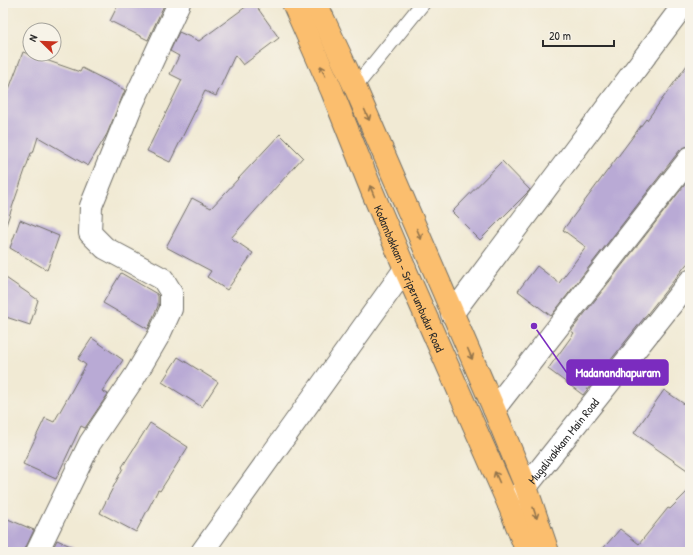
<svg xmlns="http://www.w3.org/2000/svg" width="693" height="555" font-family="'Patrick Hand',sans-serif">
  <rect width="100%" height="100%" fill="#f7f3e8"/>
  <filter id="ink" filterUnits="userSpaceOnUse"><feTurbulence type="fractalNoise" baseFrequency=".025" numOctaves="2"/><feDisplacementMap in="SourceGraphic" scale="8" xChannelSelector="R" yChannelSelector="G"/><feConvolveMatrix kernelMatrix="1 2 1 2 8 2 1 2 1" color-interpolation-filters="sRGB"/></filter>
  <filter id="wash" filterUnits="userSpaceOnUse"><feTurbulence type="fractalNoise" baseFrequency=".012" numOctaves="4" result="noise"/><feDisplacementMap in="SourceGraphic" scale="16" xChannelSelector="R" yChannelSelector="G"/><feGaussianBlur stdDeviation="0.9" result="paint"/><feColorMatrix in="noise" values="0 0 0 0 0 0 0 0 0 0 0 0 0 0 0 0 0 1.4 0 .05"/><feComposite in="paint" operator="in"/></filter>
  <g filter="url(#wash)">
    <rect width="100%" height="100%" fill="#f1ead4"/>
    <g id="blocks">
      <g fill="#b9aad5">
        <path d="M119,3H165L148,40L110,21Z"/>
        <path d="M251,3H254L279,38L243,65L235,55L216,96L205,91L170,162L147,151L182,80L170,74L179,56L170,51L179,32L199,41Z"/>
        <path d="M23,52L80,72L82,68L125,90L107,134L88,166L38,137L33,153H31L6,225H3V105Z"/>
        <path d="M690,61V146L685,147L680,150L551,316L518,291L537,266L559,283L586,247L563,230L646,119L647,120Z"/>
        <path d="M280,134L303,157L231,238L253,253L227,290L207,277L211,271L166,247L192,198L211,208Z"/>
        <path d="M502,161L530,190L480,240L452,212Z"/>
        <path d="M690,178V260L583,395L548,369L574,333L571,331Z"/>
        <path d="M20,220L59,236L47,270L10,248Z"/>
        <path d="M121,273L157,294L158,296V306L148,329L103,303Z"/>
        <path d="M3,276L38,300L30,325L3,316Z"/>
        <path d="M92,338L123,360L102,391L108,394L85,428L81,426L56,479L23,464L45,418L54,422L86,365L78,359Z"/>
        <path d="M178,357L218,382L202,407L162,382Z"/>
        <path d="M664,390L690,408V472L634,433Z"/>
        <path d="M150,423L188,447L160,491L158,490L136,532L100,513L123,468L122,467Z"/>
        <path d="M690,489V552H600L620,529L639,544L668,508L670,509Z"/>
        <path d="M3,517L34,530L26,547L25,552H13L3,548Z"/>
        <path d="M57,540L84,552H51Z"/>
      </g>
    </g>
  </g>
  <g filter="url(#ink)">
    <use href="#blocks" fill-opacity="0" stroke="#706e66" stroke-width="1"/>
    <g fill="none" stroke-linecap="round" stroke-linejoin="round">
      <g stroke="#706e66" stroke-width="16">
        <path id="service" d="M355,87L423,3"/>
      </g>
      <g stroke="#706e66" stroke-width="24">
        <g id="minor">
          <path d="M452,314L685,3"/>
          <path d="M494,409L690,158"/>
          <path d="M37,552L90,443L135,376L159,335L171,309V292L163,279L105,248L90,233L91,206L131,107L179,3"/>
          <path d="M202,552L405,269"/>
        </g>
      </g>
      <g stroke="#706e66" stroke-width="24">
        <g id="tertiary">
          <path id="s1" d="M509,505L526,487L690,281"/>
        </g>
      </g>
      <g stroke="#706e66" stroke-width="24">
        <g id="primary">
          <path id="s2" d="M293,3L332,91L372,191L405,269L509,505L527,552"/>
          <path d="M316,3L355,87L494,409L526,487L548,552"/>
        </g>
      </g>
      <use href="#service" stroke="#fff" stroke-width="14"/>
      <use href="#minor" stroke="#fff" stroke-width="22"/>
      <use href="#tertiary" stroke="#fff" stroke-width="22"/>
      <use href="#primary" stroke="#fbbe6e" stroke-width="22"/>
    </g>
    <defs><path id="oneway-shaft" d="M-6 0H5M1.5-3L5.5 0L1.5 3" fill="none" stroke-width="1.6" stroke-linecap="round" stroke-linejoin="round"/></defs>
    <g stroke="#93744c">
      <use href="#oneway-shaft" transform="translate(323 71) rotate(-114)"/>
      <use href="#oneway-shaft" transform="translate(367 115) rotate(66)"/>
      <use href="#oneway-shaft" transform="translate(372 191) rotate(-112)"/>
      <use href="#oneway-shaft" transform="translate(419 234) rotate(67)"/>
      <use href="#oneway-shaft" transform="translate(470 354) rotate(67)"/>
      <use href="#oneway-shaft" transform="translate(497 477) rotate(-114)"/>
      <use href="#oneway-shaft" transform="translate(535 513) rotate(71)"/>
    </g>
  </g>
  <g text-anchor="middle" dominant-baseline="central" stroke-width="3" stroke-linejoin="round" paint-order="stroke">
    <g font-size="12" fill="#2b2b2b" stroke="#f7f3e8">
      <text stroke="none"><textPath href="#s2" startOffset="299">Kodambakkam – Sriperumbudur Road</textPath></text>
      <text stroke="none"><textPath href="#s1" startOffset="84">Mugalivakkam Main Road</textPath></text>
    </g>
  </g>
  <path fill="none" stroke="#7b2cbf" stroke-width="1.5" d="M534 326L567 373"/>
  <circle fill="#7b2cbf" stroke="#f7f3e8" stroke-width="1.5" cx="534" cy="326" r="4"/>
  <rect fill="#7b2cbf" stroke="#7b2cbf" stroke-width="1.5" x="567" y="360" width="101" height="25" rx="4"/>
  <g font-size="13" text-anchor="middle" font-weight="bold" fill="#fff">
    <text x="618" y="377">Madanandhapuram</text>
  </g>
  <rect width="693" height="555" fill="none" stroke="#f7f3e8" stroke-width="16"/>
  <g transform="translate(42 42) rotate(293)"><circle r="19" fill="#f7f3e8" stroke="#a5a39c"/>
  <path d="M0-3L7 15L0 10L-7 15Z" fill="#c8321e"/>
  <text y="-6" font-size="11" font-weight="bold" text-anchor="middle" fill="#2b2b2b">N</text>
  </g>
  <path d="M543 40v6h71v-6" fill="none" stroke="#2b2b2b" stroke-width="2"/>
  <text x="549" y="40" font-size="12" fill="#2b2b2b" stroke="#f7f3e8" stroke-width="3" paint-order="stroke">20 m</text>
</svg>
